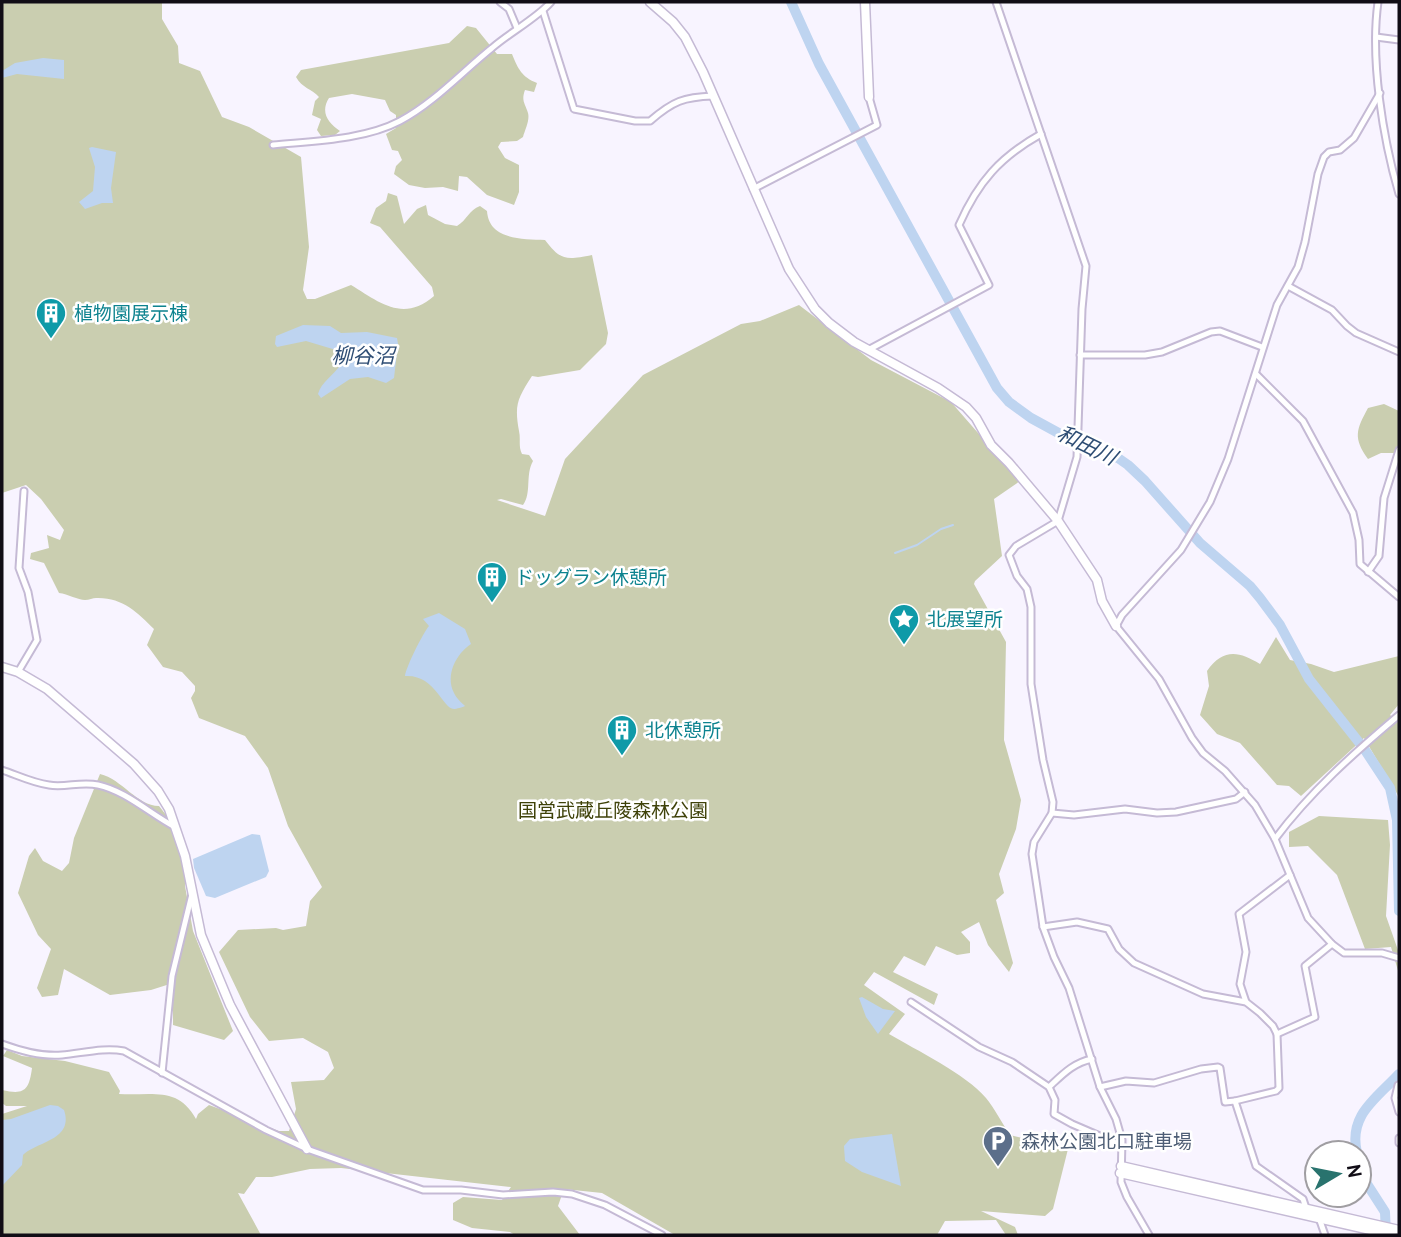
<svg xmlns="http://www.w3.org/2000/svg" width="1401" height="1237" font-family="'PT Sans','Noto Sans JP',sans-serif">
  <rect width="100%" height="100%" fill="#f8f4ff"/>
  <g fill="#caceb0">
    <path d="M2,2H162V19L178,46L179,63L200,71L222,117L249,127L301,157L309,247L303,290L307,299H315L351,285C379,302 403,323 434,296L432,287L380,227L370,223L376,208L386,201L388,193L397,196L404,224L417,209L426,205L428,215L445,224L457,226C467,220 469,210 480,206L487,211C489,240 522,239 545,240C561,261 566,260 592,255L608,333L606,344L580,370L538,377L532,376C518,398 514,404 519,431C521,439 518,446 522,454L529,455L533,461C525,475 532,493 523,505L501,499L497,500L545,516L565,459L643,375L741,324L760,321L799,305L871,360L951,402L1020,481L994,499L1002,556L975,581L974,584L1006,642L1004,740L1021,800L1016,829L999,874L1004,893L996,900L1013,963L1009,972L988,945L979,922L961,932L970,942V953L957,955L936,946L925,966L904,956L893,972L938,994L934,1005L874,972L864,985L905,1014L889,1034C916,1050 966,1074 986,1098C995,1109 1002,1123 1010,1135L1068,1149L1053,1209L1045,1216L981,1211L1015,1227L1018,1235H1006L996,1220L945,1221L937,1235H675L602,1193L564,1189L558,1206L580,1235H515L510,1232L472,1228L453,1220V1203L463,1197L502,1200L511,1187L341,1168L310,1169L272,1177H256L244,1194L238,1193L261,1235H2V1114L27,1106H6L2,1103V1090C24,1095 29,1091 32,1068L3,1056L7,1050L22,1056L65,1061L109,1072L120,1091L119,1094C152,1096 178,1086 196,1119L198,1114L209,1105L279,1131H289L296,1109L291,1082L324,1080L334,1068L328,1052L303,1038L269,1041L250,1017L219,952L238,930L276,928L283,930L306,926L310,901L322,887L288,826L268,768L245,736L199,718L191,698L195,691V686L182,672L163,667L147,645L154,629C137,612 122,597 96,598C93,598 89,600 85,600C78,600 68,594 59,593L44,563L30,559L31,553L49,548L47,535L60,540L64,530L41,499L26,485L2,493Z"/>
    <path d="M467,26L476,28L497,54H512C518,69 522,77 537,83L534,92L525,90C521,101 525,103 528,113C530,120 525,130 523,137L517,141L501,142L498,147L505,158L519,165V192L514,205L487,195L467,177L459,176L458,191L443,187L425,188L409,185L394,174L396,166L402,160L398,151L392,150L386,134L396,128V115L390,111L385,100L352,94L329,98C320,112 328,123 340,131L335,135L321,136L317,130L321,119L312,115L315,101L319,97C312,89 302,88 296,77L301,70L449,43Z"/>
    <path d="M1384,404L1399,411V453H1381L1368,459C1353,438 1356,430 1368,408Z"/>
    <path d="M1276,637L1290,660L1311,664L1334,672L1399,656V704L1390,715L1399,722V797L1364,738L1301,796L1289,786L1277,785L1240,743L1217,734L1200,715L1209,686L1207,671C1223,648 1239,651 1260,664Z"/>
    <path d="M100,774C122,779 137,806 159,806L181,834L185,856V886L193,931L233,1031L224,1040L173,1025V983L151,990L110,995L64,969L58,995L42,997L37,988L51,949L38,935L18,893L29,856L35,848L43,861L62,871L69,863L74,838Z"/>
    <path d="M1319,816L1388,820L1390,845L1386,916L1399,953V974L1391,947L1365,949L1337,875L1308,846L1289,847V832Z"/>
  </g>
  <g fill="#bed4f0">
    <path d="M43,58L64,60V79L17,74L2,78V71L15,63Z"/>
    <path d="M92,147L116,152L111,188L113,203H102L85,209L79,202L93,191L95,167L89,148Z"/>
    <path d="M303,325L330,326L341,333L367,332L397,338L398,344L394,378L386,383L368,377L350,379L321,398L318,394C321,382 334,375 341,364L336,350L306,341L277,347L275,344L276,336Z"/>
    <path d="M439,613L465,629L471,644C456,654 445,675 454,693C456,698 462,703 465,706C463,707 456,709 454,709C442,708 435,674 405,676C406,667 423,633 429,626L423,619Z"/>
    <path d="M252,834L260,835L269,871L266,877L215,898L206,896L194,868L193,859Z"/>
    <path d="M862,997L883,1009L895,1011L878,1034L866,1017L859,998Z"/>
    <path d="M50,1105L58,1106L64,1110C74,1140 38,1141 23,1155L22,1165L2,1186V1120L11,1119Z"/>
    <path d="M892,1134L901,1186L862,1172L845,1161L844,1146L850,1139Z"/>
  </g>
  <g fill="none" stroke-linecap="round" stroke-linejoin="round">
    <path stroke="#bed4f0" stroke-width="2" d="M895,553L917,545L941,529L953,525"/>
    <g stroke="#bed4f0" stroke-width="10">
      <path d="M791,2L819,64L997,388L1009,402L1031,418L1064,436L1118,458L1128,465L1145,481L1200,543L1250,586L1260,598L1280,625L1309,679L1365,750L1390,788L1397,820L1399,911"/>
      <path d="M1357,1153C1348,1115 1376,1099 1399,1074"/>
      <path d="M1359,1159L1367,1184L1385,1212L1386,1235"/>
    </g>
    <g stroke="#c5bad5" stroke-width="9">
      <g id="street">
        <path d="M500,2L509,9L517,28"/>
        <path d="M996,2L1086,266L1082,309L1077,457L1058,521L1016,546L1009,555L1017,576L1027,589L1031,607V684L1043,760L1053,802L1052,813L1034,842L1032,854L1043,927L1054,957L1069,988L1100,1087L1116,1119L1122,1140L1121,1182L1127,1197L1149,1235"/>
        <path d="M1378,2C1370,60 1383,139 1399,194"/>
        <path d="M543,11L574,109L635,121H650C673,101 684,97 713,96"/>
        <path d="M1376,37L1399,40"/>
        <path d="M1380,93L1354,138L1340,150L1329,152L1324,157L1318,174L1305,242L1298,267L1277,305L1228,459L1210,502L1181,550L1122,615L1116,626L1159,679L1192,738L1203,753L1225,771L1255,805L1275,839L1308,918L1332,944L1344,953H1382L1399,958"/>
        <path d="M273,145C313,141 364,140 400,121C434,103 462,72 492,48C509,33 537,18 551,2"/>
        <path d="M753,189L877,125L869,97"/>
        <path d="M1288,286L1332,310L1347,326L1356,333L1399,352"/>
        <path d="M868,350L989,285L959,225C978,182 1000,157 1041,134"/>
        <path d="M1080,355H1145L1162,352L1211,332L1220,331L1262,347"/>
        <path d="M1256,374L1303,421L1353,513L1359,540L1360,564L1399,597"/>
        <path d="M1368,572L1379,556L1384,498L1399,450"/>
        <path d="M18,672L37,640L28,592L19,568L24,491"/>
        <path d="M2,770C17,775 33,783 49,785C65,788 81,781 98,785C126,791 150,814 175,827"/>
        <path d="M1052,813L1074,815L1125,809L1157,813L1176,812L1236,799L1245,792"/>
        <path d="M1275,839C1310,792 1354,753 1399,715"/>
        <path d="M1043,927L1077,922L1108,929L1119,949L1134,963L1203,994L1246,1002L1260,1013L1273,1026L1277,1034L1279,1088L1276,1091L1235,1101L1256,1166L1303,1199L1306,1208"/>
        <path d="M911,1002L979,1047L1012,1062L1049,1087L1055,1100L1054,1114L1072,1124L1123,1146"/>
        <path d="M1246,1002L1240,984L1246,952L1239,914L1290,875"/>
        <path d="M1277,1034L1315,1017L1305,966L1332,944"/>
        <path d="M2,1044C21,1051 42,1057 62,1055C83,1053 104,1047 124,1051L266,1130L307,1149L423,1190H461L503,1195L553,1192L572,1194L605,1205L662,1235"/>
        <path d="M162,1073L172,976L192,894"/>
        <path d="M1398,1085L1395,1098L1399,1112"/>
        <path d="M1049,1087C1063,1074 1073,1063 1092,1059"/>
        <path d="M1100,1087L1126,1081L1154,1083L1201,1069L1218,1067L1220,1068L1225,1102L1235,1101"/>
        <path d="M1399,1138V1143"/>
        <path d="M1319,1218L1325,1235"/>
      </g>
    </g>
    <g stroke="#c5bad5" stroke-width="11">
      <g id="secondary">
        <path d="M650,2L673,22L685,37L703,72L789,269L815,309L829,323L854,342L938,388L966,407L976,418L991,445L1009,463L1058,521L1097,580L1102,601L1116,626"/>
        <path d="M865,2L869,97"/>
        <path d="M2,667L18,672L47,689L134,764L158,791L169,809L185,856L201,935L230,1005L307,1149"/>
        <path d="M1121,1166L1399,1230"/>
        <path d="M1120,1173L1392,1235"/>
      </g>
    </g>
    <use href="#street" stroke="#fff" stroke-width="5"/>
    <use href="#secondary" stroke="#fff" stroke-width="8"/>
  </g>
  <defs>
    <g id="building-pin" transform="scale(1.575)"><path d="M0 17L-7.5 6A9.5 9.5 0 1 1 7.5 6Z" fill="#0f9aa8" stroke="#fff"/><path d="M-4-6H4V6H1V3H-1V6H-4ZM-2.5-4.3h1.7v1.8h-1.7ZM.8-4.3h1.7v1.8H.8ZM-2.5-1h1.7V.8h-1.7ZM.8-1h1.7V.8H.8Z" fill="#fff"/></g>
    <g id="sight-pin" transform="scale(1.575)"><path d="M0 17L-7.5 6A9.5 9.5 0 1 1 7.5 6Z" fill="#0f9aa8" stroke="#fff"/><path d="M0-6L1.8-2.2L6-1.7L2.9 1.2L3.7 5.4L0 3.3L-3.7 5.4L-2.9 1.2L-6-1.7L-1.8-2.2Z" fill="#fff"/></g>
    <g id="parking-pin" transform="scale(1.575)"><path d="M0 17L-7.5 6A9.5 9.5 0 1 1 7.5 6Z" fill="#5c6f8a" stroke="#fff"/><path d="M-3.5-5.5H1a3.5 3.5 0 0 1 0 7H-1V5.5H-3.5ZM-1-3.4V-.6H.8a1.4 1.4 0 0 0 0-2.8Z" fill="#fff"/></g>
  </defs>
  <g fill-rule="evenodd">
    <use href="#building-pin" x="51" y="313"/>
    <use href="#building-pin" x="492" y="577"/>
    <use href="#sight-pin" x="904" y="619"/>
    <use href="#building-pin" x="622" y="730"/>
    <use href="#parking-pin" x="998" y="1141"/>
  </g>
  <g text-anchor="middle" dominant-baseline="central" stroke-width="5" stroke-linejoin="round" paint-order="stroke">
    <g font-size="19" fill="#0d838f" stroke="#fff" text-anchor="start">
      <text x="74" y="313">植物園展示棟</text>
      <text x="515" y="577">ドッグラン休憩所</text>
      <text x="927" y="619">北展望所</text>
      <text x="645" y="730">北休憩所</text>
    </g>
    <g font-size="19" fill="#3f4209" stroke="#fff">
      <text x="613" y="810">国営武蔵丘陵森林公園</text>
    </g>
    <g font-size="19" fill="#4e5e75" stroke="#fff" text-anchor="start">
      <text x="1021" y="1141">森林公園北口駐車場</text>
    </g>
    <g font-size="21" font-style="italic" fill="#2e4d74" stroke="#fff">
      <text x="363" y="355">柳谷沼</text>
      <text transform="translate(1087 445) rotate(26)">和田川</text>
    </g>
  </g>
  <rect width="1401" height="1237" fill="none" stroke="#110d16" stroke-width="7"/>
  <g transform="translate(1338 1174) rotate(80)"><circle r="33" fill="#ffffff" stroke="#a09ea2" stroke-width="2"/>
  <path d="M0-5L12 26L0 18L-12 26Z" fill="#29736e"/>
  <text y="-10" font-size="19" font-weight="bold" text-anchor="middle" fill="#110d16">N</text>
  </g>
</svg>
